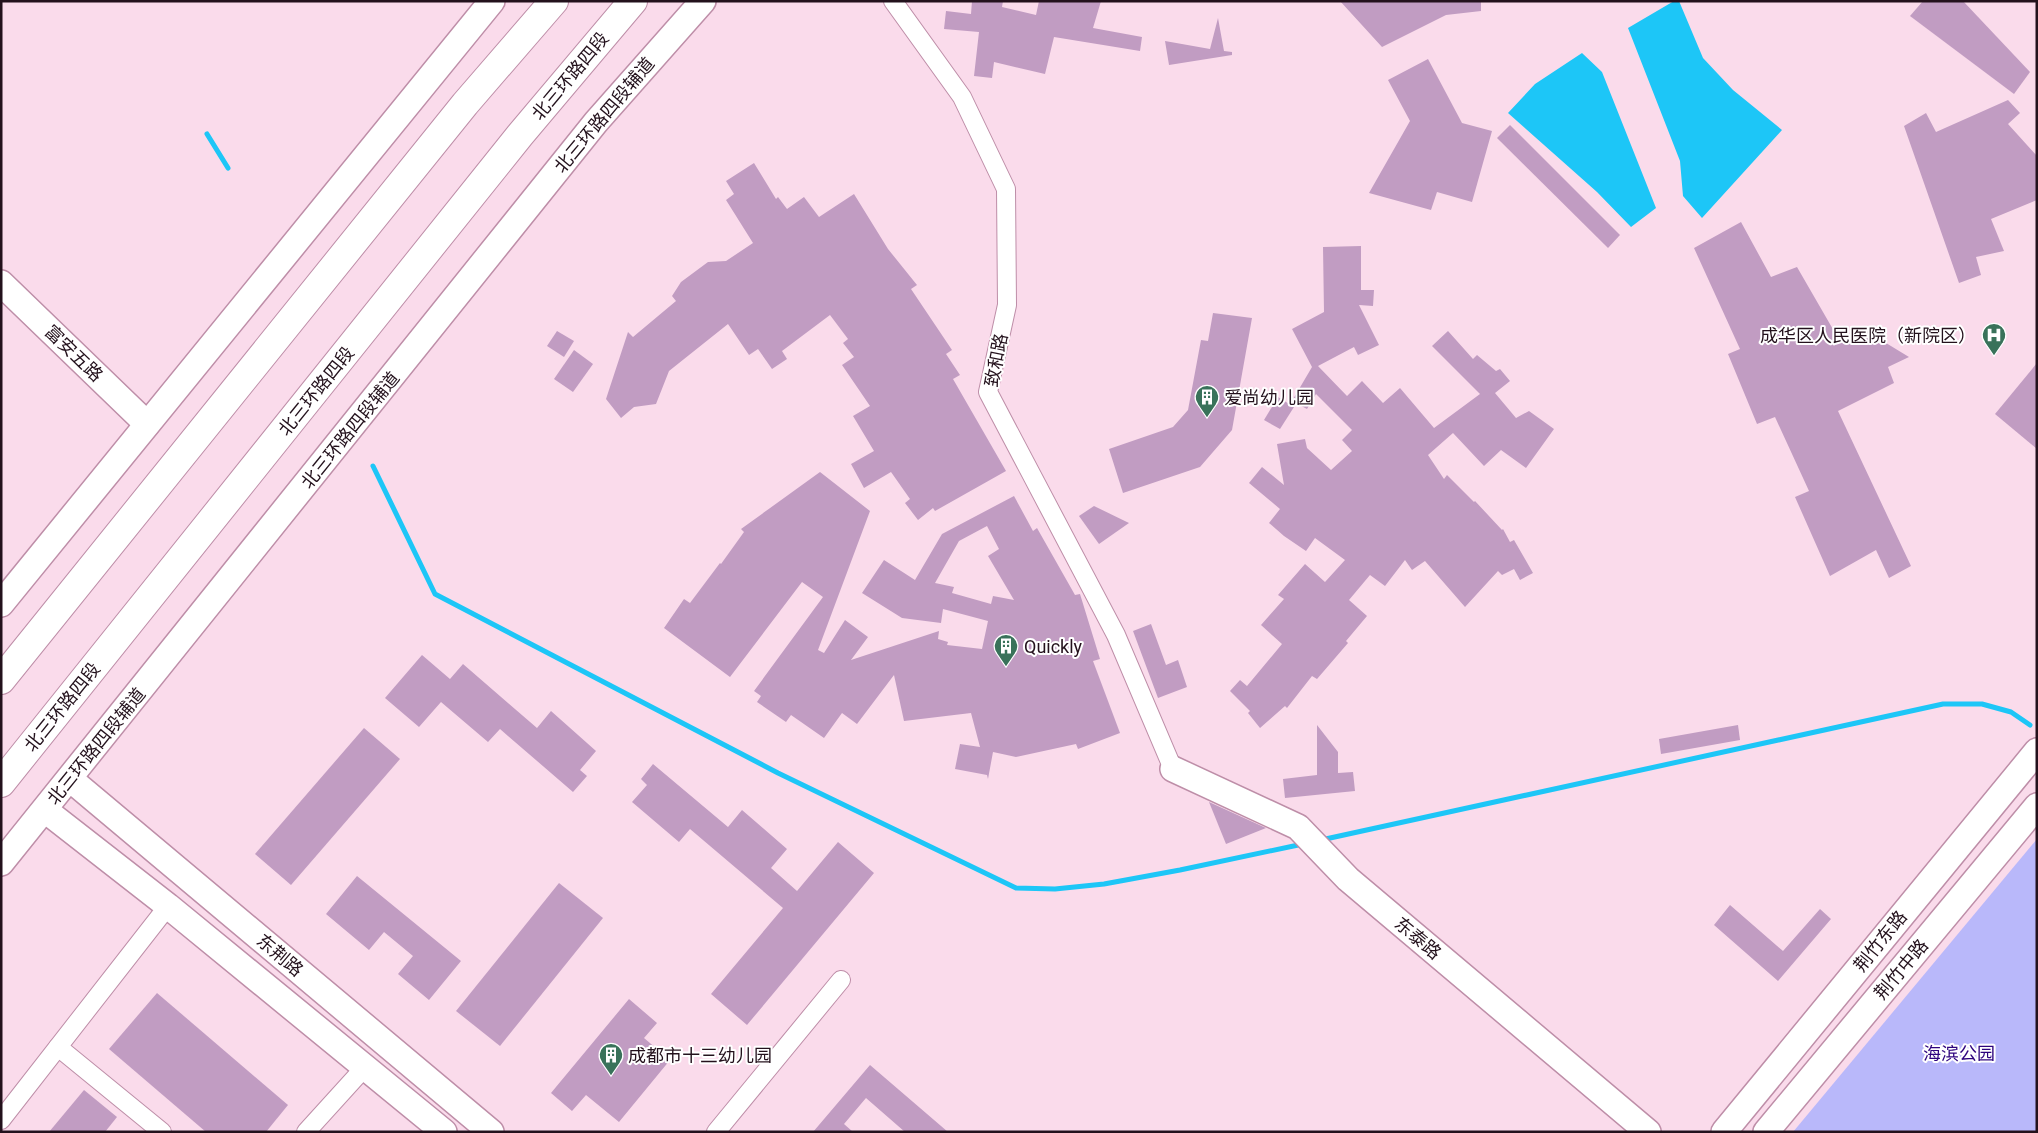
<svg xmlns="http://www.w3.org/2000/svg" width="2038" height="1133" font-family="Roboto,'Noto Sans SC',sans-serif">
  <rect width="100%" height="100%" fill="#fadbeb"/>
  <path fill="#b9b8fa" d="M2037,839V1132H1793Z"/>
  <g fill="#1dc6f7">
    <path d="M1674,1H1679L1703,58L1733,90L1782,130L1702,218L1683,196L1680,161L1628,28Z"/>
    <path d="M1582,53L1602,72L1656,208L1631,227L1597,192L1508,113L1535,84Z"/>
  </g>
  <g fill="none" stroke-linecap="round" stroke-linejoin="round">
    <g stroke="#1dc6f7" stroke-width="5">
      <path d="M207,134L228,168"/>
      <path d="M373,466L435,594L778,773L1016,888L1055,889L1104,884L1180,870L1303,844"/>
      <path d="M1321,840L1943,704H1982L2011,712L2030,725"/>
    </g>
  </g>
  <g fill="#c19cc2" fill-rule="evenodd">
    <path d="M972,1H1003L1002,7L1036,15L1039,1H1101L1093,28L1142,37L1140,51L1054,37L1045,74L994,62L992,78L974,76L979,32L944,29L946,11L971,14Z"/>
    <path d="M1340,1H1481V11L1446,15L1382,47Z"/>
    <path d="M1923,1H1963L2030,72L2014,94L1910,16Z"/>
    <path d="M1218,18L1224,51L1232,52V55L1169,65L1165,41L1210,49Z"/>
    <path d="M1428,59L1462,123L1492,131L1472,202L1437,192L1431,210L1369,193L1410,121L1388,80Z"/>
    <path d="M2008,100L2020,113L2008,124L2037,156V200L1991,219L2004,251L1976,257L1981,275L1959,283L1904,126L1926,113L1936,132Z"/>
    <path d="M1510,125L1620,235L1608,248L1497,138Z"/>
    <path d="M754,163L776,199L778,197L787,209L804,197L819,217L854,194L888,249L917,285L911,289L952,350L946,354L960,375L953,379L1006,471L935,511L933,508L918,520L905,503L910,499L891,472L864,488L851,464L874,451L853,416L870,406L842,365L854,357L843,343L848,339L830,315L782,351L787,359L772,369L758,349L749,355L728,324L669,371L656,404L634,407L621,418L606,399L628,332L633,337L676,301L672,296L681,282L708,262L726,261L753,243L726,200L734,194L726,181Z"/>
    <path d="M1741,222L1771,277L1797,267L1838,338L1863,329L1909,357L1888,367L1894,383L1838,411L1911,566L1889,578L1876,550L1830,576L1795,497L1809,491L1775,417L1757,424L1728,354L1740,349L1694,248Z"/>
    <path d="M1361,246V290H1374L1373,306L1359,305L1379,345L1358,355L1354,347L1318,366L1347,396L1362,381L1383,403L1400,388L1434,428L1480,394L1432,346L1448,331L1473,359L1477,355L1496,371L1500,369L1510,381L1495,393L1516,418L1529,411L1554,429L1526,468L1501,450L1484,466L1453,433L1428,455L1444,479L1447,475L1474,502L1475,501L1502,530L1503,529L1510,542L1514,540L1533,573L1520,580L1514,569L1502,575L1498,571L1465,607L1425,561L1412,570L1405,560L1385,586L1370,575L1349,600L1367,616L1346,641L1348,643L1317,679L1312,676L1287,708L1285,706L1260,728L1248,713L1250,711L1230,691L1240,680L1247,686L1282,644L1261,625L1284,599L1278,595L1305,564L1325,582L1345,560L1315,538L1306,551L1284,536L1269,523L1280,509L1249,483L1262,467L1284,485L1277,444L1305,439L1307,448L1331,470L1352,451L1342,440L1352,430L1316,394L1307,409L1292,401L1312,367L1292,329L1324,312L1323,247Z"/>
    <path d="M1213,313L1252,318L1232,430L1200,467L1123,493L1109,449L1173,427L1188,410L1201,340L1208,341Z"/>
    <path d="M557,331L574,341L564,357L547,346Z"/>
    <path d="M574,350L593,364L573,392L554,379Z"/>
    <path d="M2037,363V449L1995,414Z"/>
    <path d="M1278,397L1294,407L1280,429L1264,420Z"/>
    <path d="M820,472L870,511L818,650L824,653L845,620L868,637L851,660L939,631L938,639L948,642L947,645L982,649L988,621L943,609L941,623L902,618L862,593L884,560L915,580L942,534L1014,496L1033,531L1037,528L1075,595L1080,594L1100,659L1093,661L1120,733L1078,749L1076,744L1016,757L993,752L988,779L987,775L955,769L960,744L980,747L971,713L904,721L894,675L857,724L842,713L824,738L791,715L786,722L757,702L761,696L754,691L823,597L802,582L730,677L664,628L684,599L690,603L720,563L721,564L744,532L741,529ZM987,526L999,549L988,556L1014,600L993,596L991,604L952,593L954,587L935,583L959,541Z"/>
    <path d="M1094,506L1129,523L1099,544L1079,516Z"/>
    <path d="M1151,624L1166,665L1178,660L1187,687L1158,698L1133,631Z"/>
    <path d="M422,655L450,679L463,664L537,728L551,711L596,751L580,770L587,776L573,792L500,729L488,742L441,702L419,727L385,698Z"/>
    <path d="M1317,725L1338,752V773L1353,772L1355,791L1285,798L1283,779L1317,775Z"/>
    <path d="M1738,725L1740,740L1661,754L1659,739Z"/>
    <path d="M364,728L400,759L291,885L255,854Z"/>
    <path d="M653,764L728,827L742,810L787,849L771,868L797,891L838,842L874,873L747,1025L711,994L783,908L690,829L679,842L632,802L647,785L641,779Z"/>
    <path d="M1209,802L1266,828L1226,844Z"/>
    <path d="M357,876L461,961L429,1000L398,974L413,956L384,932L369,950L326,914Z"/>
    <path d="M559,883L603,918L500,1046L456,1011Z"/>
    <path d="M1730,905L1783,951L1820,909L1831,919L1778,981L1714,925Z"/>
    <path d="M157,993L288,1105L266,1132H206L109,1049Z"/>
    <path d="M629,999L657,1023L644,1038L670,1060L619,1122L586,1095L572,1111L551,1093Z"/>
    <path d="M870,1065L948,1132H905L866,1098L844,1124L853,1132H813Z"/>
    <path d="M84,1090L117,1117L105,1132H49Z"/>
  </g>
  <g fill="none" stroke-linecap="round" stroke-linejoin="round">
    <g stroke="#be8ea8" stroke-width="20">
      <g id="street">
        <path d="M893,1L962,97L1006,189L1007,305L988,392L1116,635L1173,769"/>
        <path d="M58,1047L162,1132"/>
        <path d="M1,1120L168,906"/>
        <path d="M306,1132L365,1067"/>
        <path d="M716,1132L841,980"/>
      </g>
    </g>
    <g stroke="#be8ea8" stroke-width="28">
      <g id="secondary">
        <path d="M1,283L147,424"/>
        <path d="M1,604L492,1"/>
        <path d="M1173,769L1298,827L1348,879L1648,1132"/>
        <path d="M70,779L491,1132"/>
        <path d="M45,810L168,906L444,1132"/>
        <path d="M1,863L596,122L703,1"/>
        <path d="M1724,1132L2037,751"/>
        <path d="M1766,1132L2037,806"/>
      </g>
    </g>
    <g stroke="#be8ea8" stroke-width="30">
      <g id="highway">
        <path d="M1,680L465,104L554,1"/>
        <path d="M1,783L520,135L633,1"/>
      </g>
    </g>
    <use href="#street" stroke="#fff" stroke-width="18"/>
    <use href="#secondary" stroke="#fff" stroke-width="25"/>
    <use href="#highway" stroke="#fff" stroke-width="28"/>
  </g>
  <defs>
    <g id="hospital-pin" transform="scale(1.25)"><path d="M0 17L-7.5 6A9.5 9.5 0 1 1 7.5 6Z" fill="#39725a" stroke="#fff"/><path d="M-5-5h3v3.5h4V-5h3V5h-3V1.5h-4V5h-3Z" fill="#fff"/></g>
    <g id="building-pin" transform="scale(1.25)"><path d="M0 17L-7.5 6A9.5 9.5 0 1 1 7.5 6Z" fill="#39725a" stroke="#fff"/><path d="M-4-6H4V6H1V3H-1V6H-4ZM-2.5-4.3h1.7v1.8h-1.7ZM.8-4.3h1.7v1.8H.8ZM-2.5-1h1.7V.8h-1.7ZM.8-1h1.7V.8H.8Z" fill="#fff"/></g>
  </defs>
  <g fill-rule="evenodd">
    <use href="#hospital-pin" x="1994" y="335"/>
    <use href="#building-pin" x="1207" y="397"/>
    <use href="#building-pin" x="1006" y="646"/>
    <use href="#building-pin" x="611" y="1055"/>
  </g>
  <g text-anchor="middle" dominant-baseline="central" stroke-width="4" stroke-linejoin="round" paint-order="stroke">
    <g font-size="18" fill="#23111c" stroke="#fff">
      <text transform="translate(570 76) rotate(-50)">北三环路四段</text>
      <text transform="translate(604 115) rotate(-50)">北三环路四段辅道</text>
      <text transform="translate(74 353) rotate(44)">富安五路</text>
      <text transform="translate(996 360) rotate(-79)">致和路</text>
      <text transform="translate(316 391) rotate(-51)">北三环路四段</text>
      <text transform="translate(350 430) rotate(-51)">北三环路四段辅道</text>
      <text transform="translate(62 707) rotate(-51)">北三环路四段</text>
      <text transform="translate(96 746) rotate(-51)">北三环路四段辅道</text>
      <text transform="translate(1418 938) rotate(40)">东泰路</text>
      <text transform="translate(1880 941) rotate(-51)">荆竹东路</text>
      <text transform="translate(280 955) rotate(40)">东荆路</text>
      <text transform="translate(1901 969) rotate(-50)">荆竹中路</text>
    </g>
    <g font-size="18" fill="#23111c" stroke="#fff" text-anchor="start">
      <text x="1976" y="335" text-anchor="end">成华区人民医院（新院区）</text>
      <text x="1224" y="397">爱尚幼儿园</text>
      <text x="1024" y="646">Quickly</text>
      <text x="628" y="1055">成都市十三幼儿园</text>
    </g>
    <g font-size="18" fill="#2d037d" stroke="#fff">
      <text x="1959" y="1053">海滨公园</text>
    </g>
  </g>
  <rect width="2038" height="1133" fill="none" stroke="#23111c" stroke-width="5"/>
</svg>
